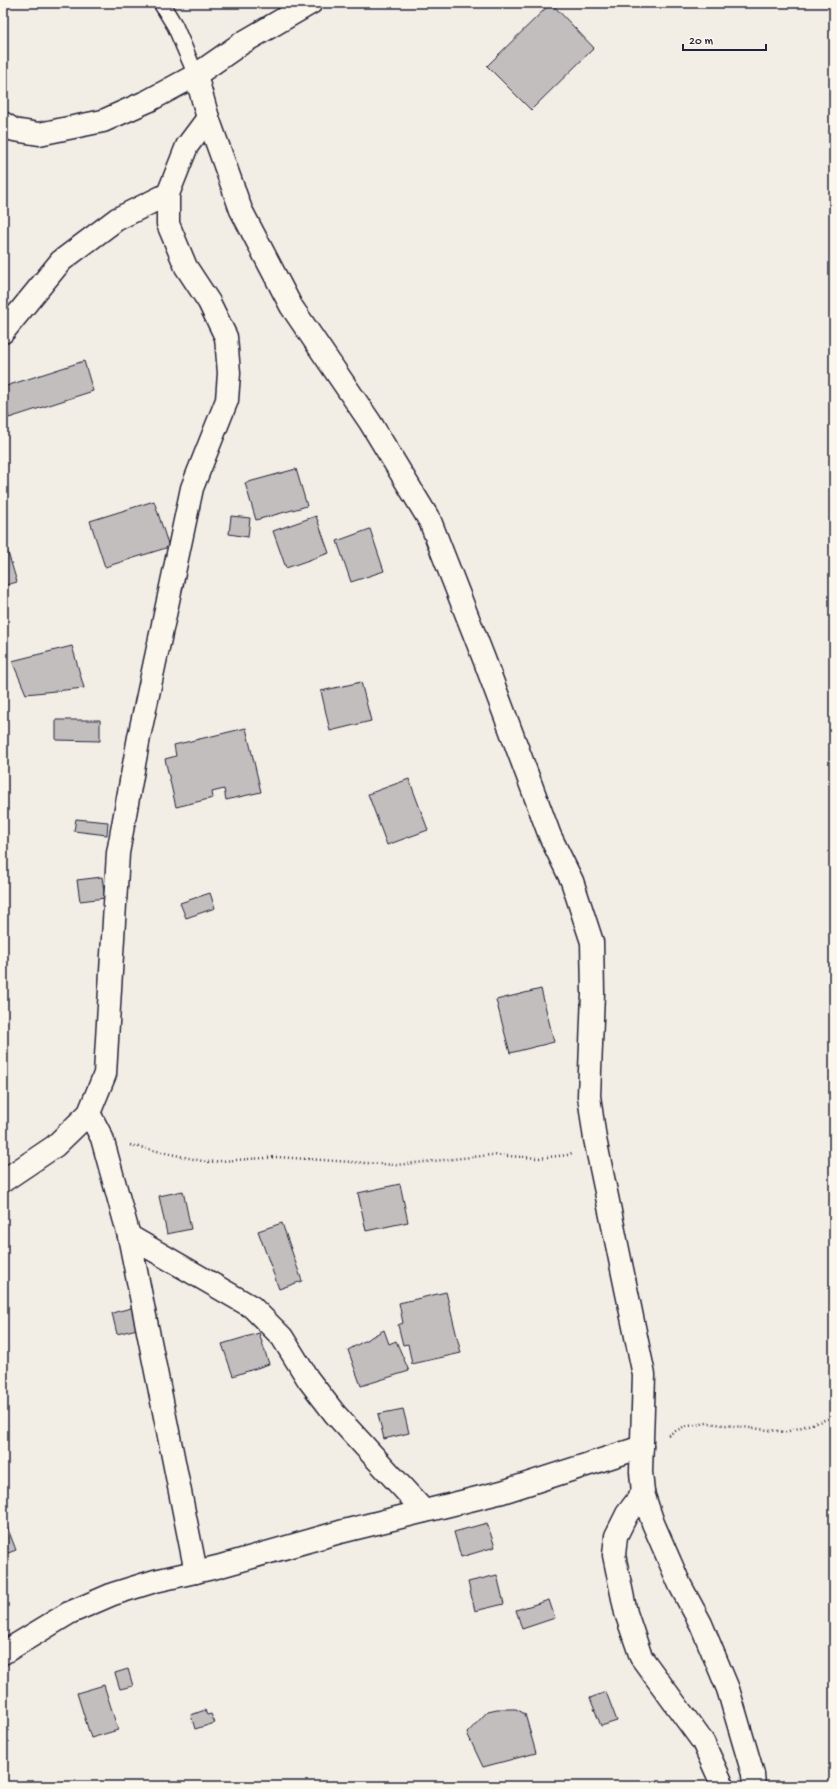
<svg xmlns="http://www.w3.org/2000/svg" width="837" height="1789" font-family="'Gochi Hand',sans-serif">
  <rect width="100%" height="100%" fill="#f2eee5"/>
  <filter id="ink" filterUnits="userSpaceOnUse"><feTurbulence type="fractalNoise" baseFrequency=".025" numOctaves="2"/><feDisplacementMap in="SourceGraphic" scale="8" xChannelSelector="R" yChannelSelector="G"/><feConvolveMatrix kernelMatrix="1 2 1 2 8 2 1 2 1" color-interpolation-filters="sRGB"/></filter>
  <g filter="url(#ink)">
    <g fill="#c2bebe" stroke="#22223b">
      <path d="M551,3L594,48L531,110L487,66Z"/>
      <path d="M84,361L93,391L9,418L3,400V387Z"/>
      <path d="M296,469L307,506L256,520L245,483Z"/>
      <path d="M154,501L169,547L105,567L90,521Z"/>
      <path d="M231,516L250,518L248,537L229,534Z"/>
      <path d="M316,516L329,553L286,568L273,531Z"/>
      <path d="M370,529L384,571L351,582L337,541Z"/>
      <path d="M3,543H5L17,582L3,586Z"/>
      <path d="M72,646L84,688L26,694L12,661Z"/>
      <path d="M361,682L371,721L330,731L321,691Z"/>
      <path d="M56,720H100V741L56,740Z"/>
      <path d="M246,728L261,792L226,800L224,789L212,792L213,798L176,807L165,759L176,756L174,745Z"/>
      <path d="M409,779L428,830L387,845L368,794Z"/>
      <path d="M76,819L108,822L107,835L74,831Z"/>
      <path d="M102,877L105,898L80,901L77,880Z"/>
      <path d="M210,893L215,908L186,918L180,903Z"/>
      <path d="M541,989L554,1042L510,1053L496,1000Z"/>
      <path d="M400,1184L408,1222L366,1231L358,1193Z"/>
      <path d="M183,1191L191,1229L167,1234L159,1196Z"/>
      <path d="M282,1223L302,1281L279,1289L258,1231Z"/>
      <path d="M446,1292L461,1353L412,1364L408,1344L403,1345L398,1325L403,1323L399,1303Z"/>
      <path d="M135,1307L141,1328L117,1334L112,1313Z"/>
      <path d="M384,1330L389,1344L396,1341L409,1371L361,1386L348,1350Z"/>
      <path d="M259,1333L269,1364L233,1376L222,1344Z"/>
      <path d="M403,1409L409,1433L384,1439L378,1414Z"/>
      <path d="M487,1523L495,1547L461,1557L454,1532Z"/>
      <path d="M6,1524L16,1550L3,1555V1525Z"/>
      <path d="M497,1575L504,1604L475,1611L468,1582Z"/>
      <path d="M549,1600L555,1618L522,1629L516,1610Z"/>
      <path d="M128,1669L133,1686L120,1689L115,1673Z"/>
      <path d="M104,1685L118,1730L91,1738L77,1693Z"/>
      <path d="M606,1692L617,1721L601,1726L590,1698Z"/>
      <path d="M497,1709H516L525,1714L536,1753L483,1767L467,1733L488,1711Z"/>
      <path d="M205,1710L207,1715L211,1714L215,1723L195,1729L191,1715Z"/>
    </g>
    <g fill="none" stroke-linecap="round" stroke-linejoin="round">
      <g stroke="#22223b" stroke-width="18">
        <path id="lane" d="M161,3L175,26L196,75"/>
      </g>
      <g stroke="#22223b" stroke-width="25">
        <g id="street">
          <path d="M196,75L208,118L241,210L291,306L370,422L430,521L484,659L550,836L572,881L592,942L593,993L589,1096L595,1139L644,1375L641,1472L643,1493L653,1523L680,1585L701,1624L728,1689L753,1774L754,1786"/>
          <path d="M3,123L14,130L39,134L103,121L148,101L196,75L242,43L311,3"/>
          <path d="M3,332L61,261L117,219L168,194"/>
          <path d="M89,1113L102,1138L129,1236L196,1572"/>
          <path d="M3,1181L55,1146L89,1113L105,1074L118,853L139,737L192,488L227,400L229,373L226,337L209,302L186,267L168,224V194L187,146L208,118"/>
          <path d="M129,1236L252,1307L282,1337L308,1379L335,1414L424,1511"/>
          <path d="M643,1493L627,1514L616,1536L614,1555L626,1613L641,1657L703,1742L723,1786"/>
          <path d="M3,1653L69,1613L113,1594L155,1581L217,1567L340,1532L502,1492L642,1447"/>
        </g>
      </g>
      <g stroke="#22223b" stroke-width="2.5" stroke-dasharray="1 3" stroke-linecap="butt">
        <path d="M130,1145L207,1162L278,1157L396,1165L491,1155L538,1158L568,1155L572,1153"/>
        <path d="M668,1435L683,1427L707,1423L786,1432L834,1417"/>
      </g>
      <use href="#lane" stroke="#fbf7ec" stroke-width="15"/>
      <use href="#street" stroke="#fbf7ec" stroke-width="22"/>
    </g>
  </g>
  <rect width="837" height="1789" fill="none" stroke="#fbf7ec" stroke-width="16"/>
  <rect x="8" y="8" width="821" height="1773" fill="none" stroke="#22223b" stroke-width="1.5" filter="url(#ink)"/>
  <path d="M683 44v6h83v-6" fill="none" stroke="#22223b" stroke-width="2"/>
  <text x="689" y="44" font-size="12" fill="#22223b" stroke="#fbf7ec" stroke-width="3" paint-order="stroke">20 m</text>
</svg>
